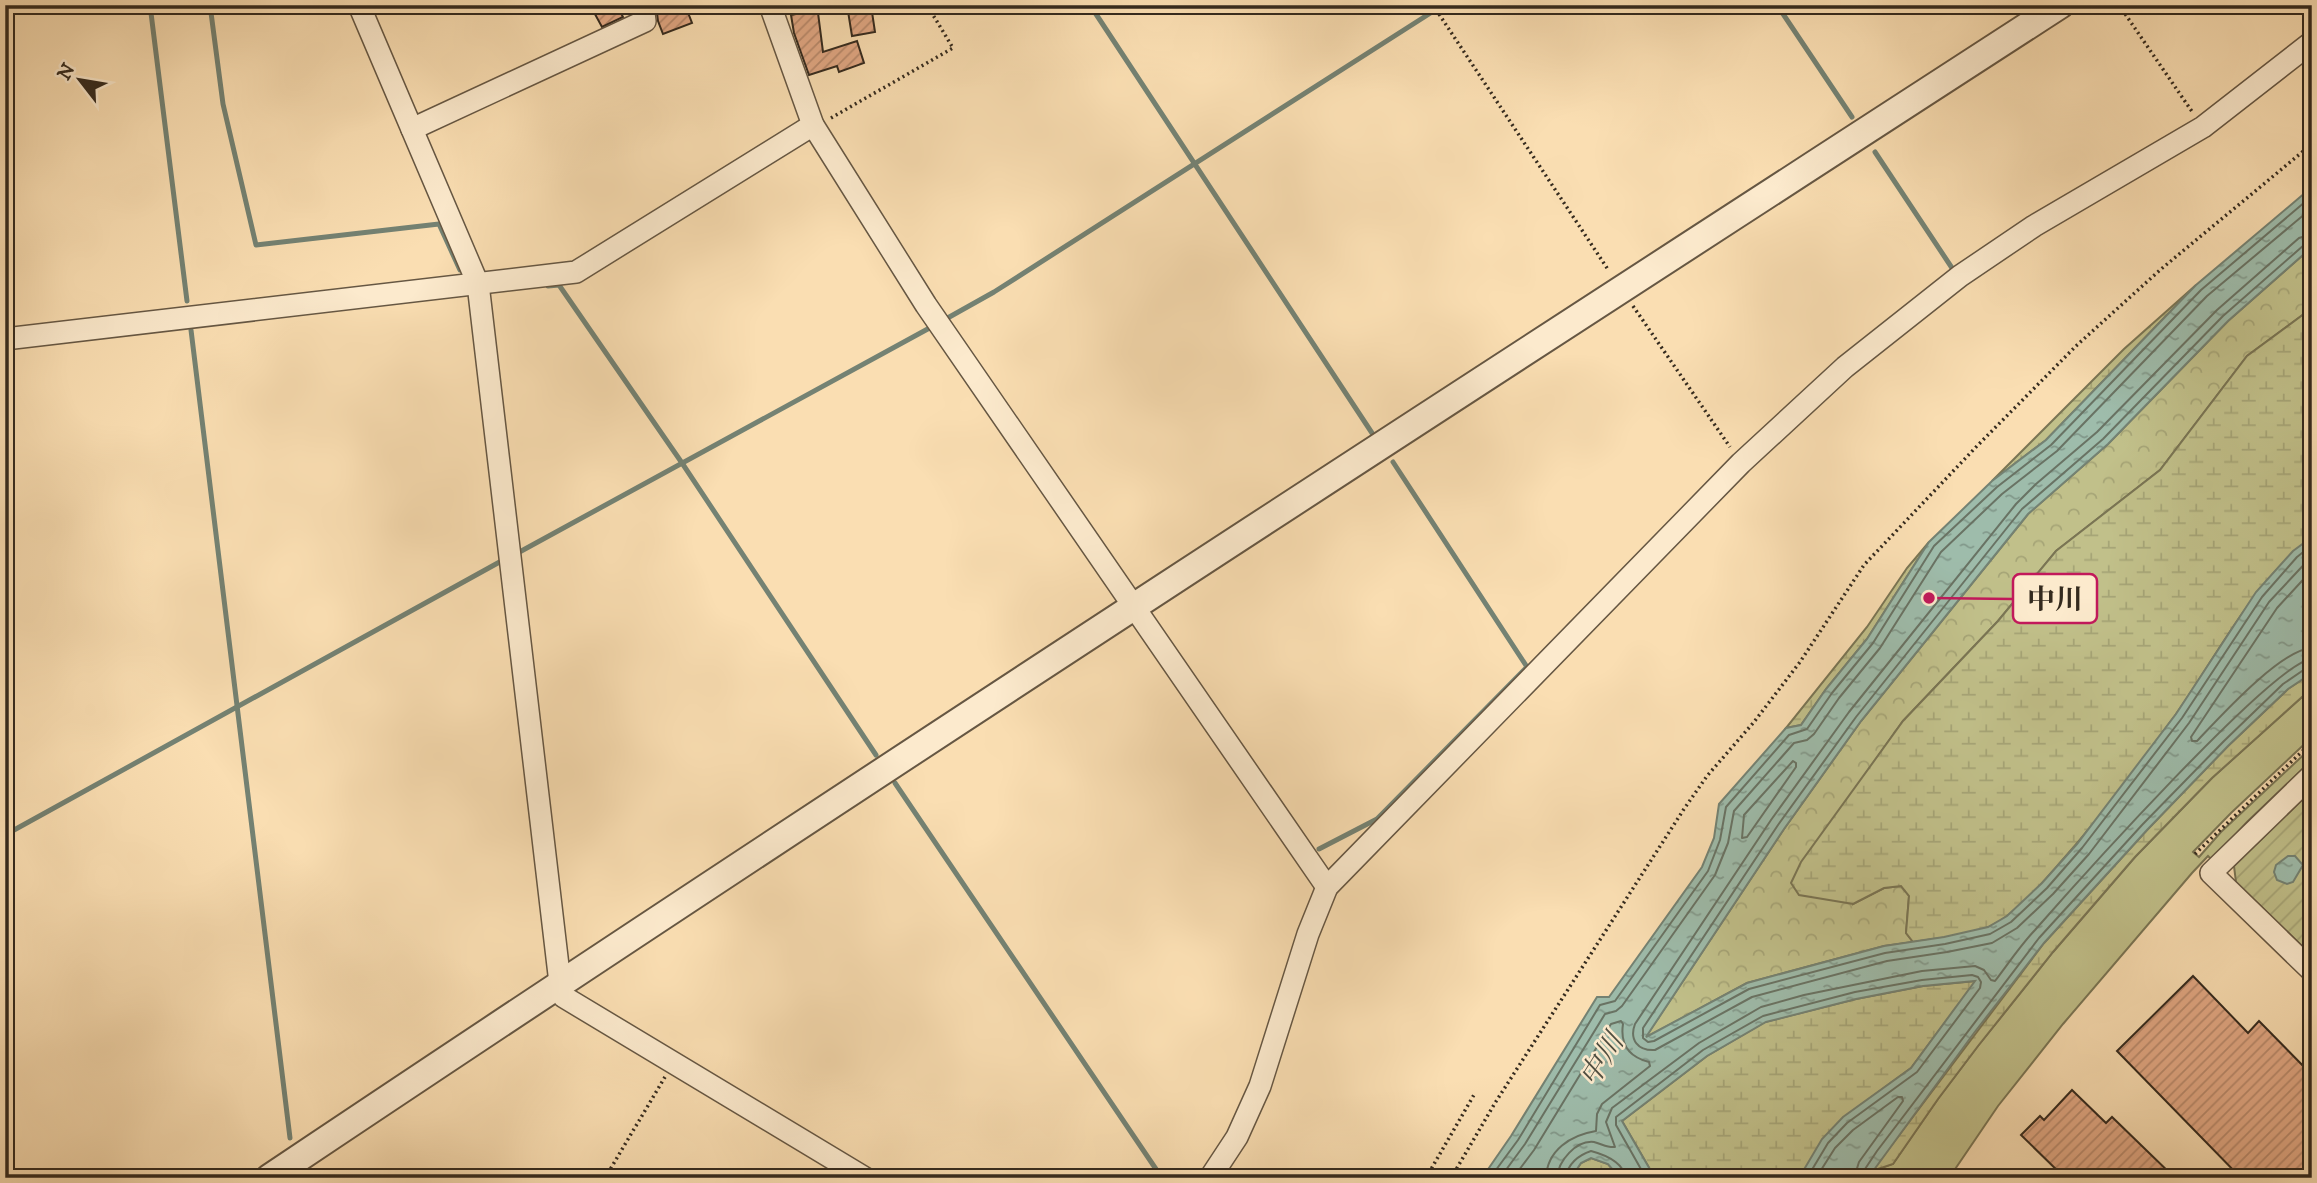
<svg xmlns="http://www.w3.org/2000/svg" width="2317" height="1183" font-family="'IM FELL DW Pica','Noto Serif JP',serif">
  <defs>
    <pattern id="forest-crowns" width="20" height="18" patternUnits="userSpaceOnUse" patternTransform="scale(1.75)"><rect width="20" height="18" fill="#c1c08a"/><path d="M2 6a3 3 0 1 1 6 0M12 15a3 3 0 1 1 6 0" fill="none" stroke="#a6a577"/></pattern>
    <pattern id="wetland-marsh" width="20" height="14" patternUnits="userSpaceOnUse" patternTransform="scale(1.75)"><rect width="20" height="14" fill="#c1c08a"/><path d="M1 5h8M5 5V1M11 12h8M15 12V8" fill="none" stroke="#a6a577"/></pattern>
    <pattern id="garden-furrows" width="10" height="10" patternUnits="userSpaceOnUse" patternTransform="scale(1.75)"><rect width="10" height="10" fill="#c1c08a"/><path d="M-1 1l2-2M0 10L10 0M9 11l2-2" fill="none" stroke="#a6a577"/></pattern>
    <pattern id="water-ripples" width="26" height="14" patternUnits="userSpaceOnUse" patternTransform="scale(1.75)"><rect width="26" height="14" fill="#9ebcab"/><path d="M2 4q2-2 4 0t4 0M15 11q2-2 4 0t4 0" fill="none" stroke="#82998b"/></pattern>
    <pattern id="building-hatch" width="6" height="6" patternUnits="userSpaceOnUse" patternTransform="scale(1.75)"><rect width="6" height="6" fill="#e2a884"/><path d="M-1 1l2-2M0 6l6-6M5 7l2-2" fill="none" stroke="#b8896b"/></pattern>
  </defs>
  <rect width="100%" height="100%" fill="#fadeb2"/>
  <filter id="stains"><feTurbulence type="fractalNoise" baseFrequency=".00286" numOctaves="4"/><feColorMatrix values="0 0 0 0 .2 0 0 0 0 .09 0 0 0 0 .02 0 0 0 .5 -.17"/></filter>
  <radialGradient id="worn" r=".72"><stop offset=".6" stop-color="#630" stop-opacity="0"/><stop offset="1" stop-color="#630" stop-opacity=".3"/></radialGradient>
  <path fill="#c1c08a" stroke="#7a7554" stroke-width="2" d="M2312,688V737L2231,813L2193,852L2199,857L2221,832L2312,747V760L2247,822L2212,860L2208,856L2192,873L2063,1024L1998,1106L1949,1178H1868L1872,1171L1893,1164L1938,1099L1978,1046L2053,952L2135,857L2212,778Z"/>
  <path fill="url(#forest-crowns)" stroke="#7a7554" stroke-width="2" d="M2312,247V308L2247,356L2160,470L2056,551L1998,621L1903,721L1854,790L1853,904L1884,888L1901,886L1909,896L1906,933L1913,942L1884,946L1747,983L1645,1038L1784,829L1861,721L2028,514L2108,444L2228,321Z"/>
  <g fill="url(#wetland-marsh)" stroke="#7a7554" stroke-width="2">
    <path d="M2196,285L2046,440L1992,481L2124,349Z"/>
    <path d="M2312,308V537C2252,583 2219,653 2176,714C2141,762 2105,812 2065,857C2043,882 2020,911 1991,926C1970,936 1935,938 1913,942L1906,933L1909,896L1901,886L1884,888L1853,904L1799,895L1791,883L1801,862L1903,721L1998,621L2056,551L2160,470L2247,356Z"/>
    <path d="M1929,542L1867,639L1826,689L1801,725L1786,728L1867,627L1907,568Z"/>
    <path d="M2312,673V688L2212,778L2135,857L2053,952L1978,1046L1938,1099L1893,1164L1872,1171L2044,943L2147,830L2228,746L2288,689Z"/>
    <path d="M1976,981L1911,1068L1843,1118L1799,1178H1655L1622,1121L1707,1056L1765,1022L1856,999L1923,986Z"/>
    <path d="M1591,1158L1608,1164L1620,1178H1571L1581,1163Z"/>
  </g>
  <path fill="url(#garden-furrows)" stroke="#7a7554" stroke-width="2" d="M2312,790V956L2236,882L2234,866Z"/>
  <g fill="url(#water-ripples)" stroke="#748273" stroke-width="2">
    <path d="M2312,187V247L2228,321L2108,444L2028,514L1861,721L1784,829L1646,1037L1747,983L1884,946L1944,937L1988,927L2007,916L2042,883L2077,844L2176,714L2256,592L2293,551L2312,537V673L2288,689L2228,746L2147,830L2044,943L1974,1033L1868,1178H1799L1822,1139L1843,1117L1911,1068L1975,981L1923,986L1856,999L1766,1022L1707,1056L1622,1121L1655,1178H1620L1608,1164L1591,1158L1581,1163L1571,1178H1482L1511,1136L1597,997H1609L1702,867L1714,838L1719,804L1786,728L1801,725L1826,689L1867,639L1929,542L1992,481L2046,440L2196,285Z"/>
    <path d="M2312,828V860L2306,858C2300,845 2303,837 2312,828Z"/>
    <path d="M2288,856H2295L2303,865L2293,882L2287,884L2277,880L2274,872L2276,865Z"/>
  </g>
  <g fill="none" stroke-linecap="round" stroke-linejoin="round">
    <g stroke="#697364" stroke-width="2">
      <path d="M2312,234L2299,238L2217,310L2097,432L2036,484L2016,504L1849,712L1771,820L1635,1024C1629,1040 1638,1051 1655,1050L1752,997L1887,961L1947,952L1992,943L2017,928L2053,894L2089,854L2189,723L2269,602L2312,556"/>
      <path d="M2312,243L2304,245L2223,316L2103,439L2022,509L1856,717L1778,825L1643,1028V1038L1648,1042L1654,1041L1749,989L1885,953L1945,944L1990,934L2011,922L2047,888L2082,848L2182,718L2262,597L2297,557L2312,545"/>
      <path d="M2312,570L2277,608L2191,737L2192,741H2197C2219,718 2281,649 2312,648"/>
      <path d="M1793,761L1796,763V767L1747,837L1742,838L1744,815Z"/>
      <path d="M1490,1178L1518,1140L1600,1005L1615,1001L1708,871L1720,840L1726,807L1789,735L1807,729L1832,693L1873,643L1934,546L1997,487L2051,445L2201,290L2312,196"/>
      <path d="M1500,1178L1525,1144L1605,1014L1616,1011L1622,1006L1715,875L1728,843L1734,811L1794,743L1807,740L1814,734L1839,698L1880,648L1941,552L2002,494L2057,451L2207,296L2312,208"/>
      <path d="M1513,1178L1534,1150L1611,1024L1621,1021L1623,1024C1620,1044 1629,1057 1649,1062L1650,1066L1602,1104L1597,1114L1596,1131C1571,1135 1547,1150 1546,1178"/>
      <path d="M1557,1178C1558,1161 1576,1140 1594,1142C1602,1144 1608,1148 1615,1147L1606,1122L1612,1108L1699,1043L1761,1007L1804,995L1922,971L1975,966L1984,970L1991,980L1995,981C2008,964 2020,946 2035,930C2071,889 2274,661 2312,659"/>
      <path d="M1566,1178C1567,1164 1579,1155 1591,1151C1606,1155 1623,1162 1626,1178"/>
      <path d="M1646,1178L1616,1125V1117L1703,1050L1763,1016L1855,992L1922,980L1972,975L1978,977L1981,982L1980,988L1917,1072L1847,1123L1828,1143L1807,1178"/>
      <path d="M1816,1178L1835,1148L1853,1130L1898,1097H1902L1903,1101L1859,1162L1854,1178"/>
      <path d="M1862,1178L1863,1172L1877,1151L2039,938L2142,825L2224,741L2283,684L2305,669L2312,668"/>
    </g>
    <g stroke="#748273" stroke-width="5">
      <path d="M150,5L187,301"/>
      <path d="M210,5L223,104L256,245L439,224L460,270"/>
      <path d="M1090,5L1372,433"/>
      <path d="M1777,5L1852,117"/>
      <path d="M1875,152L1954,271"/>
      <path d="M548,286L559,285L682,463L876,755"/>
      <path d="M944,320L994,292L1443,5"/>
      <path d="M191,330L290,1138"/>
      <path d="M514,555L935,325"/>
      <path d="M895,783L1162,1178"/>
      <path d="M5,835L505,559"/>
      <path d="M1319,849L1377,819L1527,667L1393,462"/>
    </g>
  </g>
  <g fill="url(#building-hatch)" stroke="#342a1e" stroke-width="2">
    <path d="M590,5H617L623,17L602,27Z"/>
    <path d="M656,5H685L692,23L663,34L658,21Z"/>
    <path d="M800,5H817L823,52L857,41L864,63L839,72L837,66L809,75L794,33L791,15L801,13Z"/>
    <path d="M847,5H866L867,12H872L875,32L852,36Z"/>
    <path d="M2193,976L2248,1033L2259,1021L2312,1075V1178H2241L2117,1051Z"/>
    <path d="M2072,1090L2106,1123L2112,1117L2175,1178H2065L2021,1135L2040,1116L2044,1120Z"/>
  </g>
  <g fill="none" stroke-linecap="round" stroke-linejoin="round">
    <g stroke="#665743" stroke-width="24">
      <g id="minor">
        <path d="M359,5L478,284L560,983L564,997L865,1178"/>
        <path d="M770,5L813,125L926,305L1327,887"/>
        <path d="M412,129L645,21L643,5"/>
        <path d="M5,339L576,272L813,125"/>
        <path d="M2312,775L2211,873L2312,971"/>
        <path d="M1210,1178L1237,1137L1260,1086L1308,934L1327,887L1741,463L1845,367L1960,276L2034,226L2203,127L2312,42"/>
      </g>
    </g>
    <g stroke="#665743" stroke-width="30">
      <path id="tertiary" d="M269,1178C862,781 1461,393 2060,5"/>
    </g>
    <g stroke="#342a1e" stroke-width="3.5" stroke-dasharray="2 3.5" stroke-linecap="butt">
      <path d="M1433,5L1609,271"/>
      <path d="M2119,5L2193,113"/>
      <path d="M831,118L953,48L927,5"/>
      <path d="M1633,306L1730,447"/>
      <path d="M2195,854L2312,742"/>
      <path d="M605,1178L665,1077"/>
      <path d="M1426,1178L1475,1093"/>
      <path d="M1451,1178L1495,1103L1684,809L1707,776L1754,722L1800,662L1864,565L1977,446L2076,346L2160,270L2312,144"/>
    </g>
    <use href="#minor" stroke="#fceacd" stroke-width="21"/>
    <use href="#tertiary" stroke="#fceacd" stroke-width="26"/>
  </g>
  <g text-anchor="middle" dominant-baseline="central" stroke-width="5" stroke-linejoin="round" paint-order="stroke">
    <g font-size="28" font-style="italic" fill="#4e4e41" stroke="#fceacd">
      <text transform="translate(1602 1060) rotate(-58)">中川</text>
    </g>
  </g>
  <path fill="none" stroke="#c2185b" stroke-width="2.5" d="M1929 598L2013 599"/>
  <circle fill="#c2185b" stroke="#fceacd" stroke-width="2.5" cx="1929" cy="598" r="7"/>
  <rect fill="#fceacd" stroke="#c2185b" stroke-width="2.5" x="2013" y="574" width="84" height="49" rx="7"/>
  <g font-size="28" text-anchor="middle" font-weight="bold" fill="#342a1e">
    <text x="2055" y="609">中川</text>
  </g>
  <rect width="2317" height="1183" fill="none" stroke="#fadeb2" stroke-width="28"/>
  <rect x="7" y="7" width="2303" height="1169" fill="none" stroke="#342a1e" stroke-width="3.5"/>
  <rect x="14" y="14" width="2289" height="1155" fill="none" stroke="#342a1e" stroke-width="2"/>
  <g transform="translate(80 80) rotate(301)" stroke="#fceacd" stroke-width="5" paint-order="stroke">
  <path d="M0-5L12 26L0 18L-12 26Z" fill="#342a1e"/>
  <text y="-10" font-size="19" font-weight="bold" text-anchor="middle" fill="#342a1e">N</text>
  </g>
  <rect width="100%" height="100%" filter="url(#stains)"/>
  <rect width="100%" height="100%" fill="url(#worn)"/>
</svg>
